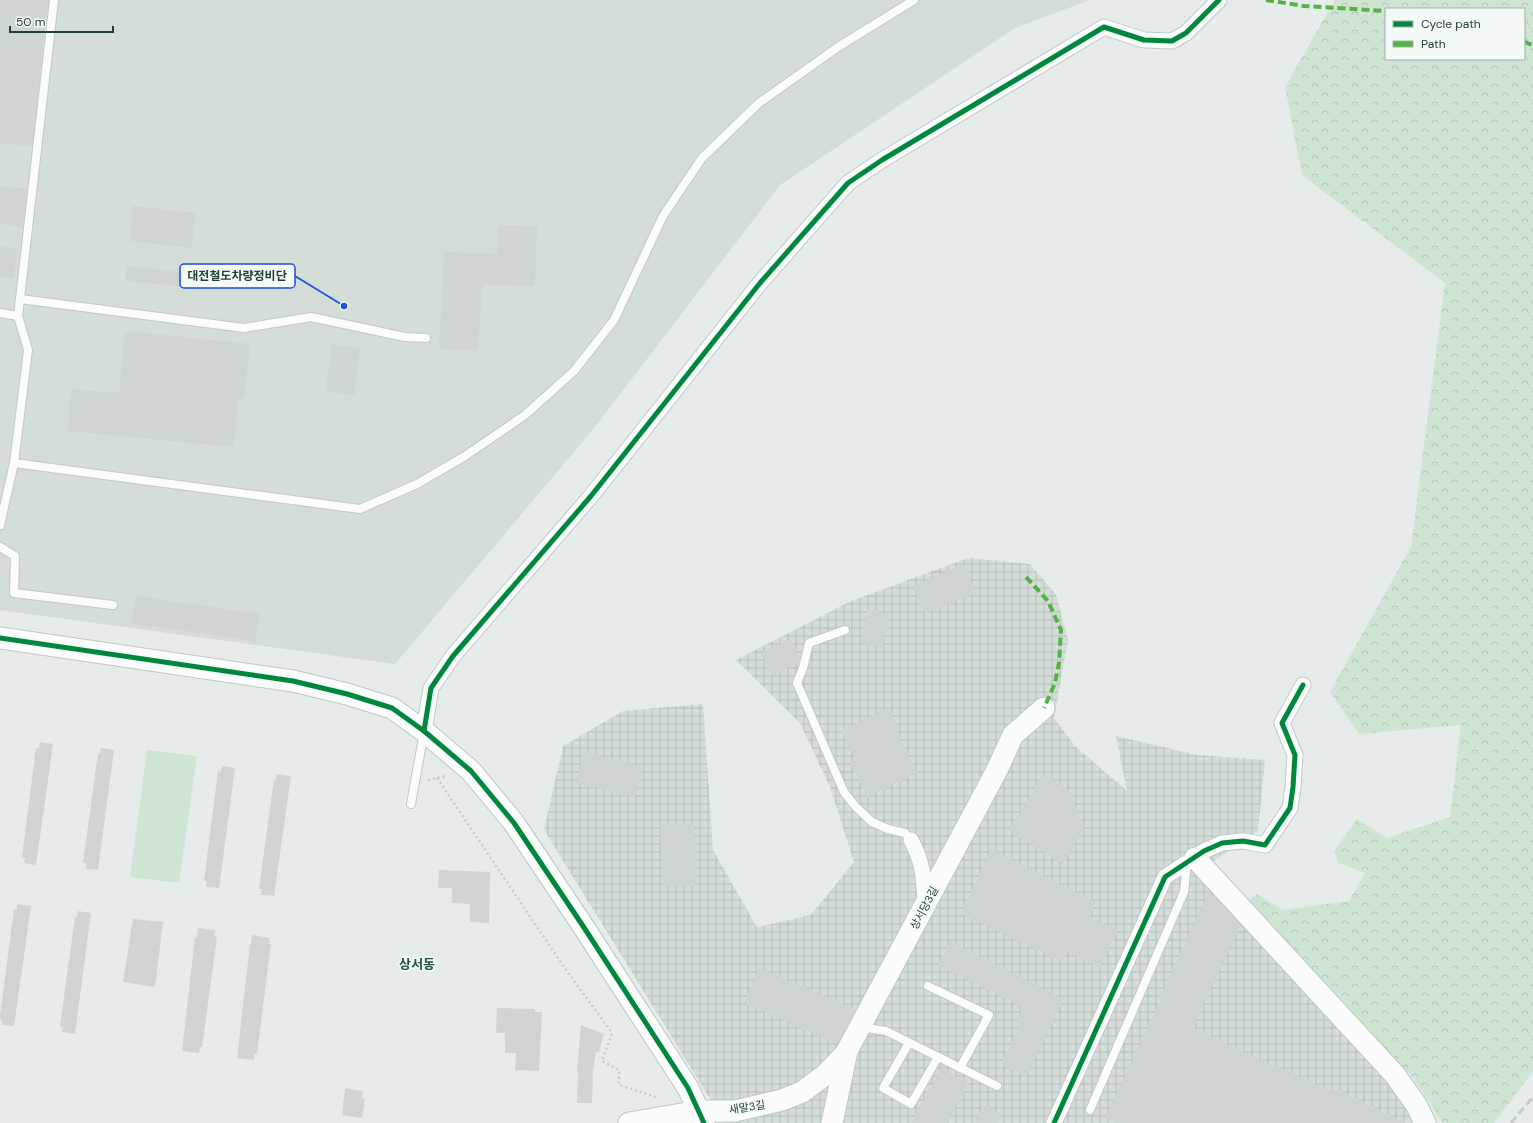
<svg xmlns="http://www.w3.org/2000/svg" width="1533" height="1123" font-family="'DM Sans','Noto Sans KR',sans-serif">
  <defs>
    <pattern id="industrial-grid" width="8" height="8" patternUnits="userSpaceOnUse"><rect width="8" height="8" fill="#d4ddd8"/><path d="M0 4h8M4 0v8" fill="none" stroke="#b6bfba"/></pattern>
    <pattern id="forest-crowns" width="20" height="18" patternUnits="userSpaceOnUse"><rect width="20" height="18" fill="#cfe5d3"/><path d="M2 6a3 3 0 1 1 6 0M12 15a3 3 0 1 1 6 0" fill="none" stroke="#b1c6b6"/></pattern>
  </defs>
  <rect width="100%" height="100%" fill="#e6ece9"/>
  <path fill="#d4ddd8" d="M0,0H1090L1015,28L780,185L595,427L395,664L0,610Z"/>
  <path fill="url(#industrial-grid)" d="M968,558L1030,564L1056,595L1068,640L1054,718L1076,747L1127,791L1116,736L1197,755L1265,760L1258,831L1212,862L1404,1098L1415,1123H725L544,830L563,746L623,711L703,704L713,850L757,927L811,915L854,862L830,787L800,723L736,660L849,602Z"/>
  <path fill="url(#forest-crowns)" fill-rule="evenodd" d="M1335,0H1533V1071L1494,1123H1443L1414,1079L1248,901L1257,894L1283,910L1349,901L1365,873L1339,863L1334,851L1357,819L1387,838L1450,817L1461,725L1359,734L1330,692L1411,547L1445,283L1302,175L1285,87ZM1386,9H1524V59H1386Z"/>
  <path fill="#cfe5d3" d="M147,750L197,756L179,883L130,877Z"/>
  <g fill="#ced5d2">
    <path d="M0,0H48L32,146L0,143Z"/>
    <path d="M0,186L27,189L23,227L0,224Z"/>
    <path d="M132,206L195,213L192,248L131,241Z"/>
    <path d="M498,225L537,226L535,286L482,285L478,351L439,349L444,252L497,254Z"/>
    <path d="M0,246L17,248L14,279L0,277Z"/>
    <path d="M126,266L181,272L179,286L126,281Z"/>
    <path d="M125,331L250,344L244,399L238,398L234,447L68,431L71,389L119,393Z"/>
    <path d="M332,344L360,348L354,395L326,391Z"/>
    <path d="M964,564L976,593L925,614L913,586Z"/>
    <path d="M136,596L259,614L255,641L132,623Z"/>
    <path d="M868,609L890,614L883,648L860,643Z"/>
    <path d="M790,639L800,659L798,663L772,676L761,653Z"/>
    <path d="M888,707L899,728L896,730L917,773L867,797L850,763L856,760L841,731Z"/>
    <path d="M40,742L53,744L36,865L24,863L25,858L22,857L36,748H39Z"/>
    <path d="M101,748L114,750L98,870L86,869V863H83L98,753L100,754Z"/>
    <path d="M584,751L643,767L635,798L576,783Z"/>
    <path d="M222,766L235,768L219,888L206,887L207,881H204L218,771L221,772Z"/>
    <path d="M277,774L291,776L274,896L261,895L262,889H259L274,779L276,780Z"/>
    <path d="M1043,774L1069,790L1084,828L1063,864L1009,831Z"/>
    <path d="M694,823L697,886L663,887L660,825Z"/>
    <path d="M991,849L1096,902L1089,916L1118,930L1100,968L1067,952L1063,962L961,914Z"/>
    <path d="M439,870L490,872L489,923L470,922V904L452,903V888H438Z"/>
    <path d="M1209,891L1241,925L1193,1027L1261,1060L1297,1075L1335,1093L1337,1089L1405,1123H1116L1105,1118L1161,999H1159Z"/>
    <path d="M17,904L31,906L14,1026L2,1025V1020L0,1019V1016L14,909L17,910Z"/>
    <path d="M78,911L91,913L75,1034L62,1032L63,1027L60,1026L75,917H77Z"/>
    <path d="M133,919L163,922L155,987L123,982Z"/>
    <path d="M198,928L215,930L214,936L217,937L202,1047H200L199,1053L182,1051L195,937H197Z"/>
    <path d="M252,935L270,938L269,944H271L257,1054H254V1060L237,1058L250,944H251Z"/>
    <path d="M950,941L1064,999L1026,1077L1001,1064L1020,1024L1015,1022L1023,1007L938,965Z"/>
    <path d="M759,968L856,1009L837,1044L744,1003Z"/>
    <path d="M497,1008L535,1009V1012H542L539,1071L515,1070L516,1053H505V1033H496Z"/>
    <path d="M581,1025L604,1034L599,1052H596L593,1071L592,1103H577L578,1071H577Z"/>
    <path d="M941,1069L969,1084L947,1123H911Z"/>
    <path d="M345,1088L363,1091L362,1098H365L362,1118L342,1115Z"/>
    <path d="M983,1105L1003,1114L998,1123H974Z"/>
  </g>
  <g fill="none" stroke-linecap="round" stroke-linejoin="round">
    <g stroke="#c3c9c6" stroke-width="10">
      <g id="lane">
        <path d="M20,299L244,328L311,317L405,337L426,338"/>
        <path d="M0,313L18,316"/>
        <path d="M14,463L360,509L417,484L465,456L525,415L574,371L614,320L663,216L702,158L759,103L838,47L914,0"/>
        <path d="M0,525L14,463L28,350L18,316L54,0"/>
        <path d="M0,547L15,556L14,593L113,605"/>
        <path d="M845,630L809,643L803,668L797,683L844,792L856,807L872,822L888,829L905,833L911,840"/>
        <path d="M411,804L424,732"/>
        <path d="M928,986L989,1015L960,1068"/>
        <path d="M861,1027L886,1031L997,1086"/>
        <path d="M909,1043L883,1088L911,1104L938,1057"/>
        <path d="M1090,1110L1184,892L1187,862"/>
      </g>
    </g>
    <g stroke="#c3c9c6" stroke-width="17">
      <g id="street">
        <path d="M424,731L431,688L453,656L591,496L760,283L848,183L882,160L1104,27L1144,40L1172,41L1186,33L1219,0"/>
        <path d="M911,840C923,862 924,879 925,904"/>
        <path d="M1054,1123L1165,877L1204,851L1222,843L1243,841L1265,845L1290,808L1293,787L1295,755L1282,723L1303,685"/>
      </g>
    </g>
    <g stroke="#bfc8c4" stroke-width="23">
      <g id="secondary">
        <path d="M0,638L293,681L347,694L392,708L424,731L471,771L514,823L583,926L688,1088L704,1123"/>
        <path d="M1195,858L1395,1075L1417,1106L1425,1123"/>
        <path d="M629,1123L699,1111H735L782,1100L802,1092L825,1075L846,1053"/>
        <path d="M832,1123L847,1051L997,770L1013,735L1044,708"/>
      </g>
    </g>
    <g stroke="#c5cec9" stroke-width="2.5" stroke-dasharray="2 3" stroke-linecap="butt">
      <path d="M437,778L564,967L612,1033L602,1061L619,1070V1085L656,1097"/>
      <path d="M428,780L446,776"/>
    </g>
    <use href="#lane" stroke="#fbfcfc" stroke-width="8"/>
    <use href="#street" stroke="#fbfcfc" stroke-width="15"/>
    <use href="#secondary" stroke="#fbfcfc" stroke-width="21"/>
    <path stroke="#c7ccca" stroke-width="3" stroke-dasharray="8 4" stroke-linecap="butt" d="M1511,1123L1533,1097"/>
    <g stroke="#55b346" stroke-width="4" stroke-dasharray="8 4" stroke-linecap="butt">
      <path d="M1266,0L1304,6L1386,11"/>
      <path d="M1524,42L1533,45"/>
      <path d="M1026,577L1048,601L1061,630L1059,663L1055,683L1044,708"/>
    </g>
    <g stroke="#f4faf6" stroke-width="8">
      <g id="cycleway">
        <path d="M0,638L293,681L347,694L392,708L424,731L471,771L514,823L583,926L688,1088L704,1123"/>
        <path d="M424,731L431,688L453,656L591,496L760,283L848,183L882,160L1104,27L1144,40L1172,41L1186,33L1219,0"/>
        <path d="M1054,1123L1165,877L1204,851L1222,843L1243,841L1265,845L1290,808L1293,787L1295,755L1282,723L1303,685"/>
      </g>
    </g>
    <use href="#cycleway" stroke="#00873e" stroke-width="5"/>
  </g>
  <g text-anchor="middle" dominant-baseline="central" stroke-width="3.5" stroke-linejoin="round" paint-order="stroke">
    <g font-size="11" fill="#224034" stroke="#f4faf6">
      <text transform="translate(924 908) rotate(-62)">상서당3길</text>
      <text transform="translate(747 1107) rotate(-9)">새말3길</text>
    </g>
    <g font-size="13" font-weight="bold" fill="#1d533f" stroke="#f4faf6">
      <text x="417" y="964">상서동</text>
    </g>
  </g>
  <path fill="none" stroke="#1d4ed8" stroke-width="1.5" d="M344 306L295 276"/>
  <circle fill="#1d4ed8" stroke="#f4faf6" stroke-width="1.5" cx="344" cy="306" r="4"/>
  <rect fill="#f4faf6" stroke="#1d4ed8" stroke-width="1.5" x="180" y="264" width="115" height="24" rx="4"/>
  <g font-size="12" text-anchor="middle" font-weight="bold" fill="#224034">
    <text x="237" y="280">대전철도차량정비단</text>
  </g>
  <rect x="1385" y="8" width="140" height="52" fill="#f4faf6" stroke="#a0b0a8"/>
  <rect x="1393" y="21" width="20" height="6" fill="#00873e" stroke="#a0b0a8"/>
  <text x="1421" y="28" font-size="12" fill="#224034">Cycle path</text>
  <rect x="1393" y="41" width="20" height="6" fill="#55b346" stroke="#a0b0a8"/>
  <text x="1421" y="48" font-size="12" fill="#224034">Path</text>
  <path d="M10 26v6h103v-6" fill="none" stroke="#224034" stroke-width="2"/>
  <text x="16" y="26" font-size="12" fill="#224034" stroke="#f4faf6" stroke-width="3" paint-order="stroke">50 m</text>
</svg>
